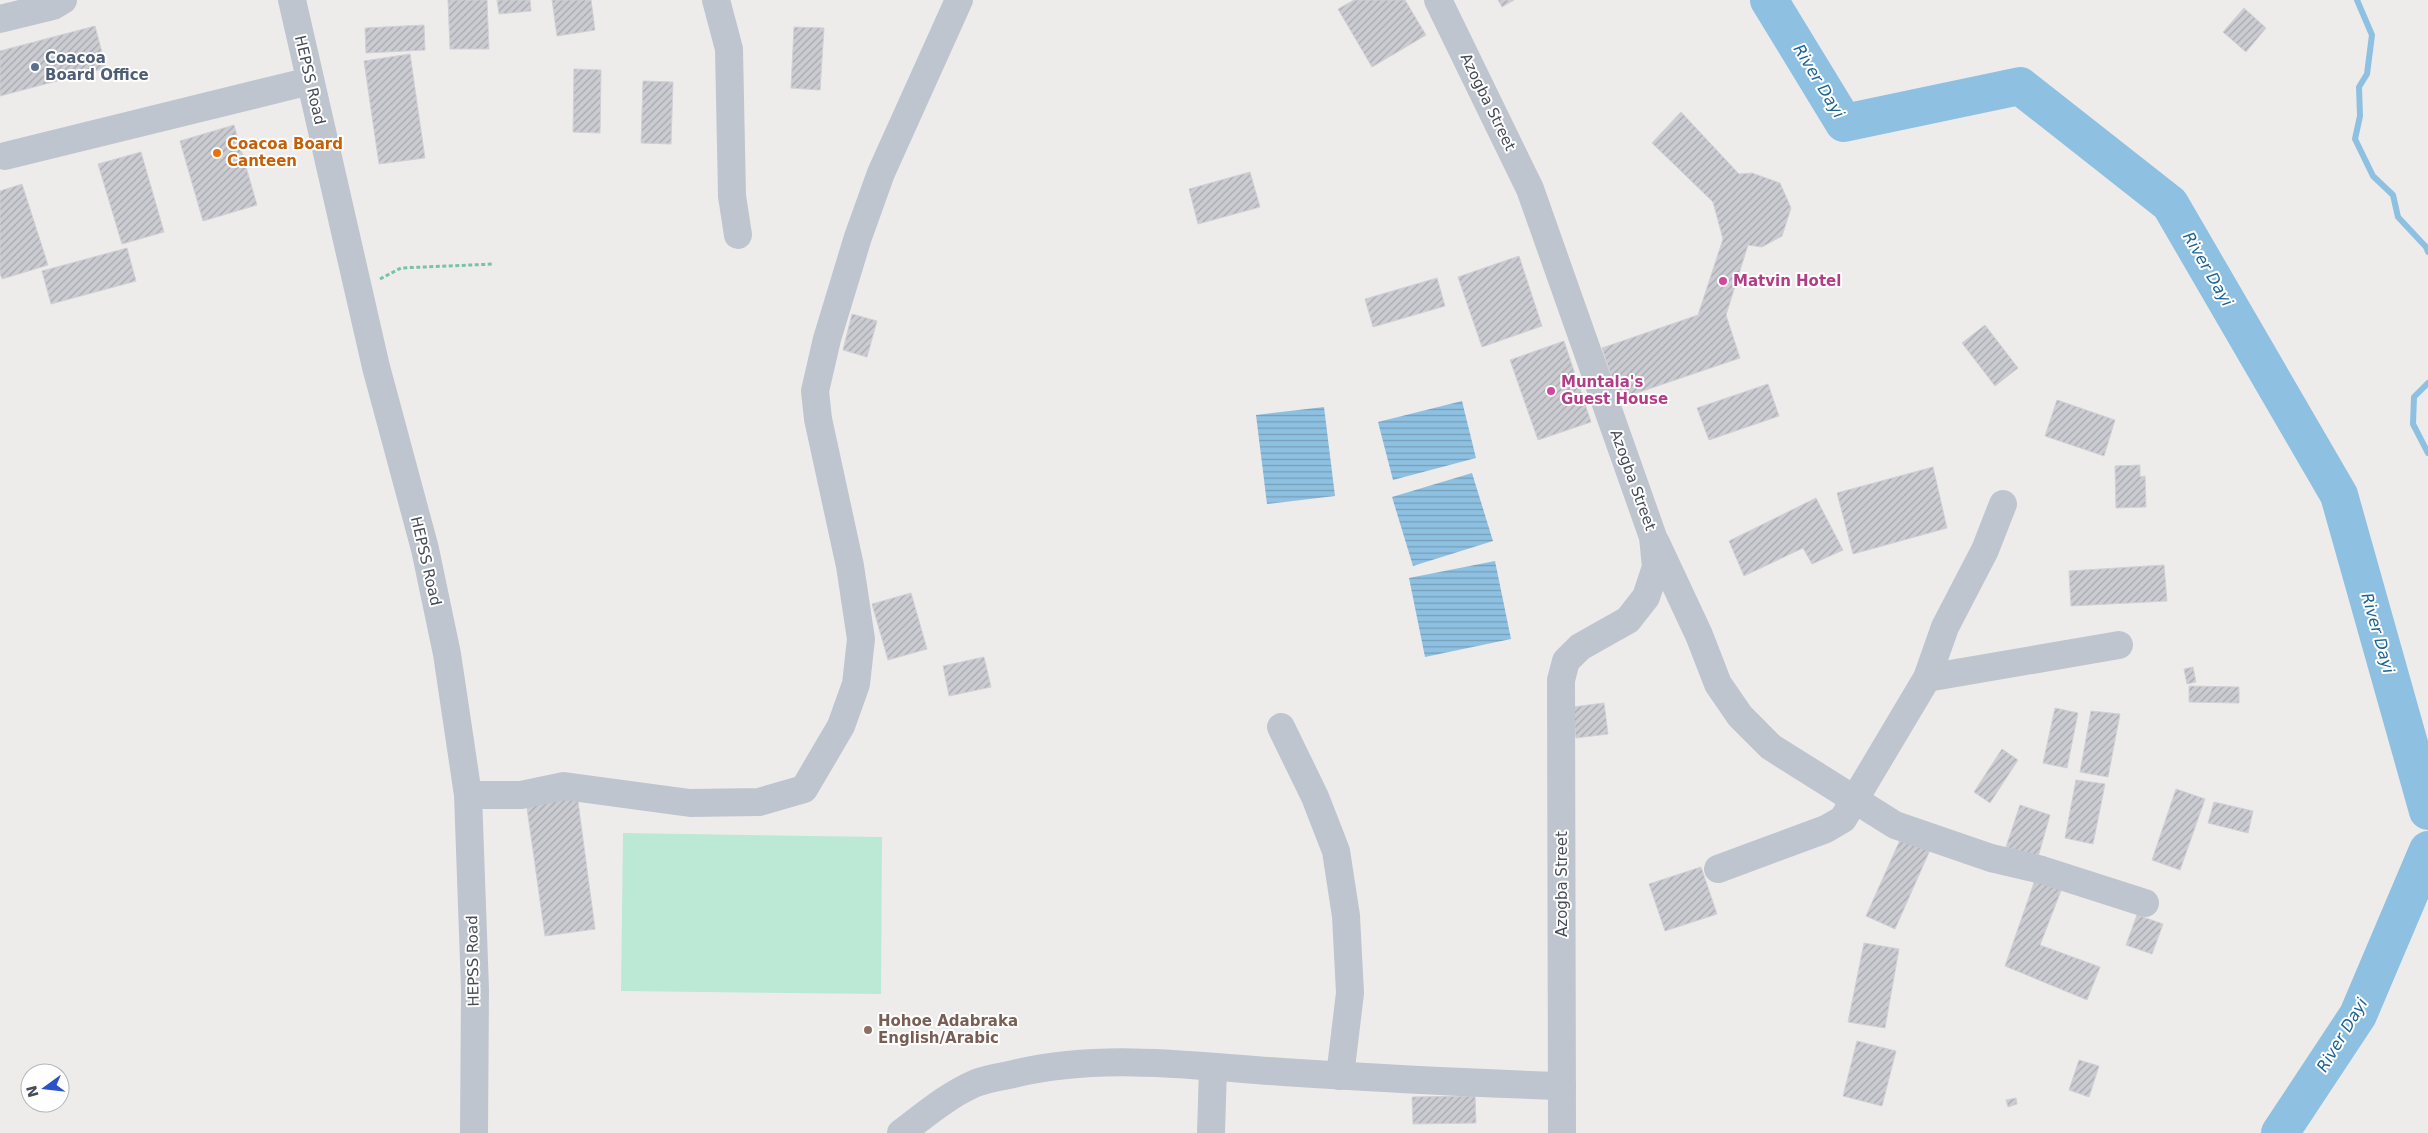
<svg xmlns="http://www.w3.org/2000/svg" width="2428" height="1133" font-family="'DejaVu Sans',sans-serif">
  <defs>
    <pattern id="water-rules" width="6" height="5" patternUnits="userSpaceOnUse" patternTransform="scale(1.25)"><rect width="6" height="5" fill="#8ec0e1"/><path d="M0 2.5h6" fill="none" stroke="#769eb9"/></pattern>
    <pattern id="building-hatch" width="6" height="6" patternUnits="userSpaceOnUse" patternTransform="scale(1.25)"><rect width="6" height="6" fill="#cbccd2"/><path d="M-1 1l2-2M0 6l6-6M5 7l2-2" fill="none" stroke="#a7a8ad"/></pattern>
  </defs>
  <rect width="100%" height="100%" fill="#eeeceb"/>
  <path fill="#bce8d6" d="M623,833L882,837L881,994L621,991Z"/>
  <g fill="url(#water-rules)">
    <path d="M1462,401L1476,458L1393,480L1378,422Z"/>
    <path d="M1324,407L1335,496L1267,504L1256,415Z"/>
    <path d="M1472,473L1493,541L1413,566L1392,497Z"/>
    <path d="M1495,561L1511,639L1425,657L1409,578Z"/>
  </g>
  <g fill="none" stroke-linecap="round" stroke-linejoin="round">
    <g stroke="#8ec0e1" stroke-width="6">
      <path d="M2357,0L2372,35L2367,74L2359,87L2360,116L2355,139L2373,176L2393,195L2398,217L2426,247L2428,252"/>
      <path d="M2428,383L2414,397L2413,424L2428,453"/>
    </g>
    <g stroke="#8ec0e1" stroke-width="38">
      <path d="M1769,0L1844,123L2020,86L2170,204L2339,495L2428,811"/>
      <path d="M2280,1133L2358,1015L2428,850"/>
    </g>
  </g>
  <g fill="url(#building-hatch)" stroke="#d0d0d6">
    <path d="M448,0H487L489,49H450Z"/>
    <path d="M497,0H530L531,11L499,14Z"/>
    <path d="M552,0H591L595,30L557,36Z"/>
    <path d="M1354,0H1405L1426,35L1372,67L1338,9Z"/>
    <path d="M1498,0H1514L1502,7Z"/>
    <path d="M2244,8L2266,28L2246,52L2223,32Z"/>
    <path d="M424,25L425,50L366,53L365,28Z"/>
    <path d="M95,26L106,68L0,96V51Z"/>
    <path d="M794,27L824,28L820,90L791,88Z"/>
    <path d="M410,54L425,158L379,164L364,61Z"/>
    <path d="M574,69L601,70L600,133L573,132Z"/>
    <path d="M643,81L673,82L671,144L641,143Z"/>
    <path d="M1681,112L1739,174L1752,173L1780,183L1791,208L1782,236L1762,247L1748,245L1726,315L1740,358L1619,399L1602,348L1698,315L1723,239L1713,202L1652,143Z"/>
    <path d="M234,125L257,205L203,221L180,141Z"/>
    <path d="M141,152L164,232L122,244L98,164Z"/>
    <path d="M1250,172L1260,207L1198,224L1189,189Z"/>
    <path d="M22,184L48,265L2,279L0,273V191Z"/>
    <path d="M127,248L136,281L51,304L42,271Z"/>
    <path d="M1519,256L1542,326L1482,347L1458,277Z"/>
    <path d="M1437,278L1445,306L1373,327L1365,299Z"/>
    <path d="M852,314L877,321L867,357L843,350Z"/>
    <path d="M1985,325L2018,368L1995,386L1962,343Z"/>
    <path d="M1564,341L1591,422L1538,440L1510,360Z"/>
    <path d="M1768,384L1779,416L1709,440L1697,408Z"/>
    <path d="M2057,400L2115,420L2104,456L2045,436Z"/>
    <path d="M2140,465V477L2145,476L2146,507L2116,508L2115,466Z"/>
    <path d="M1933,467L1947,528L1853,554L1837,493Z"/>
    <path d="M1816,498L1843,550L1812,564L1803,548L1744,576L1729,541Z"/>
    <path d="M2164,565L2167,601L2071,606L2069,571Z"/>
    <path d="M911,593L927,649L888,660L872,604Z"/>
    <path d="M984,657L991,687L949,696L943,666Z"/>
    <path d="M2193,667L2196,682L2187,684L2184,669Z"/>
    <path d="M2189,686L2239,687V703L2189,702Z"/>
    <path d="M1604,703L1608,734L1576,738L1573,707Z"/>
    <path d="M2055,708L2078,713L2067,768L2043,763Z"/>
    <path d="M2091,711L2120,714L2108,777L2080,772Z"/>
    <path d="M2002,749L2018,760L1990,803L1974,792Z"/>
    <path d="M2076,780L2105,784L2093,844L2065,838Z"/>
    <path d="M2176,789L2205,799L2180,870L2152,860Z"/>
    <path d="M577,794L595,929L545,936L526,801Z"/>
    <path d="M2214,802L2253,811L2248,833L2208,823Z"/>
    <path d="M2020,805L2050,815L2038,857L2006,847Z"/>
    <path d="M1900,840L1930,850L1895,929L1866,916Z"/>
    <path d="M1701,867L1717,914L1665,931L1649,884Z"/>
    <path d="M2035,880L2062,888L2040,945L2100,967L2087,1000L2005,966Z"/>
    <path d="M2137,915L2163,924L2152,954L2126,945Z"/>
    <path d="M1864,943L1899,949L1885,1028L1848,1022Z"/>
    <path d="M1857,1041L1896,1051L1882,1106L1843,1096Z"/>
    <path d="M2079,1060L2099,1066L2089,1097L2069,1090Z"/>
    <path d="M1475,1096L1476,1123L1413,1124L1412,1097Z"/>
    <path d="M2016,1098L2017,1104L2008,1107L2006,1100Z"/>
  </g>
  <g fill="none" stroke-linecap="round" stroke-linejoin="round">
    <path stroke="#78c2ac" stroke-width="3" stroke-dasharray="4 2.5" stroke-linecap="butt" d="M380,279L401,268L494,264"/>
    <g stroke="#bfc5cf" stroke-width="28">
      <path d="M292,0L376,367L425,549L447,654L468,795L475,989L474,1133"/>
      <path d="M716,0L729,49L732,196L738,235"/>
      <path d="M1438,0L1530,189L1653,537L1656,567L1646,597L1628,620L1580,647L1566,661L1561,680L1562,1133"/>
      <path d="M0,19L53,6L63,0"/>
      <path d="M5,156L310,81"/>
      <path d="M1656,543L1699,635L1718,684L1740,716L1771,747L1895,825L1991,858L2042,870L2145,903"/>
      <path d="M1927,678L2119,645"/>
      <path d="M1281,727L1315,797L1336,851L1346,916L1350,993L1340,1076"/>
      <path d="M468,795H521L564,786L690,803L759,802L804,789L841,726L856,684L861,639L850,566L818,419L815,391L827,339L858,237L881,173L959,0"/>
      <path d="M1718,869L1826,829L1843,819L1927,678L1945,627L1985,550L2003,504"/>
      <path d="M901,1133C925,1115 948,1095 976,1083C986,1079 998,1077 1009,1075C1099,1052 1192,1066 1283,1072C1376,1078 1469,1083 1562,1086"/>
      <path d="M1211,1133L1213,1068"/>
    </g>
  </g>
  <circle fill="#5c6f8a" stroke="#fff" stroke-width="2" cx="35" cy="67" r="5"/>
  <circle fill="#e8710a" stroke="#fff" stroke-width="2" cx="217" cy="153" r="5"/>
  <g fill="#d1479c" stroke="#fff" stroke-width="2">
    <circle cx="1723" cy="281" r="5"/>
    <circle cx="1551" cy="391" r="5"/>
  </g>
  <circle fill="#8d6e63" stroke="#fff" stroke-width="2" cx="868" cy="1030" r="5"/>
  <g text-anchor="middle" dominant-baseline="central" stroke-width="4" stroke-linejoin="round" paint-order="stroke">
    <g font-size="15" font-weight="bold" fill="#4e5e75" stroke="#fff" text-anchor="start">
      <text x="45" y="58">Coacoa<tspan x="45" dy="17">Board Office</tspan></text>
    </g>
    <g font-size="15" fill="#464b56" stroke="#fff">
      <text transform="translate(310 80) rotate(77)">HEPSS Road</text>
      <text transform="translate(1488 102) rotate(64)">Azogba Street</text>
      <text transform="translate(1633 480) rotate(70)">Azogba Street</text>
      <text transform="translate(426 561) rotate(77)">HEPSS Road</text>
      <text transform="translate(1562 884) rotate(-90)">Azogba Street</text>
      <text transform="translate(473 961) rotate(-91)">HEPSS Road</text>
    </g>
    <g font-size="15" font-weight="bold" fill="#c56008" stroke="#fff" text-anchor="start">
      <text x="227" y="144">Coacoa Board<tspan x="227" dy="17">Canteen</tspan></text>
    </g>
    <g font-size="15" font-weight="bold" fill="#b23c85" stroke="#fff" text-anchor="start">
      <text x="1733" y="281">Matvin Hotel</text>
      <text x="1561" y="382">Muntala's<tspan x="1561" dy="17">Guest House</tspan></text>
    </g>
    <g font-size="15" font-weight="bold" fill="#785e54" stroke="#fff" text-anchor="start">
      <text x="878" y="1021">Hohoe Adabraka<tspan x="878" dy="17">English/Arabic</tspan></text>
    </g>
    <g font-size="16" font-style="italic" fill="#1a6494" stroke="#fff">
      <text transform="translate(1819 81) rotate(59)">River Dayi</text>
      <text transform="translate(2208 269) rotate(60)">River Dayi</text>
      <text transform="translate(2378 633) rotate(74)">River Dayi</text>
      <text transform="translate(2342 1035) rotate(-59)">River Dayi</text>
    </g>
  </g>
  <g transform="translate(45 1088) rotate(255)"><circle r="24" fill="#ffffff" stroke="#b5b7bb"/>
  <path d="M0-4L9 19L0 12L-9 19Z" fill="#2b52c8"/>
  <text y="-8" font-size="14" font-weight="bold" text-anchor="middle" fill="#464b56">N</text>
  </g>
</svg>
